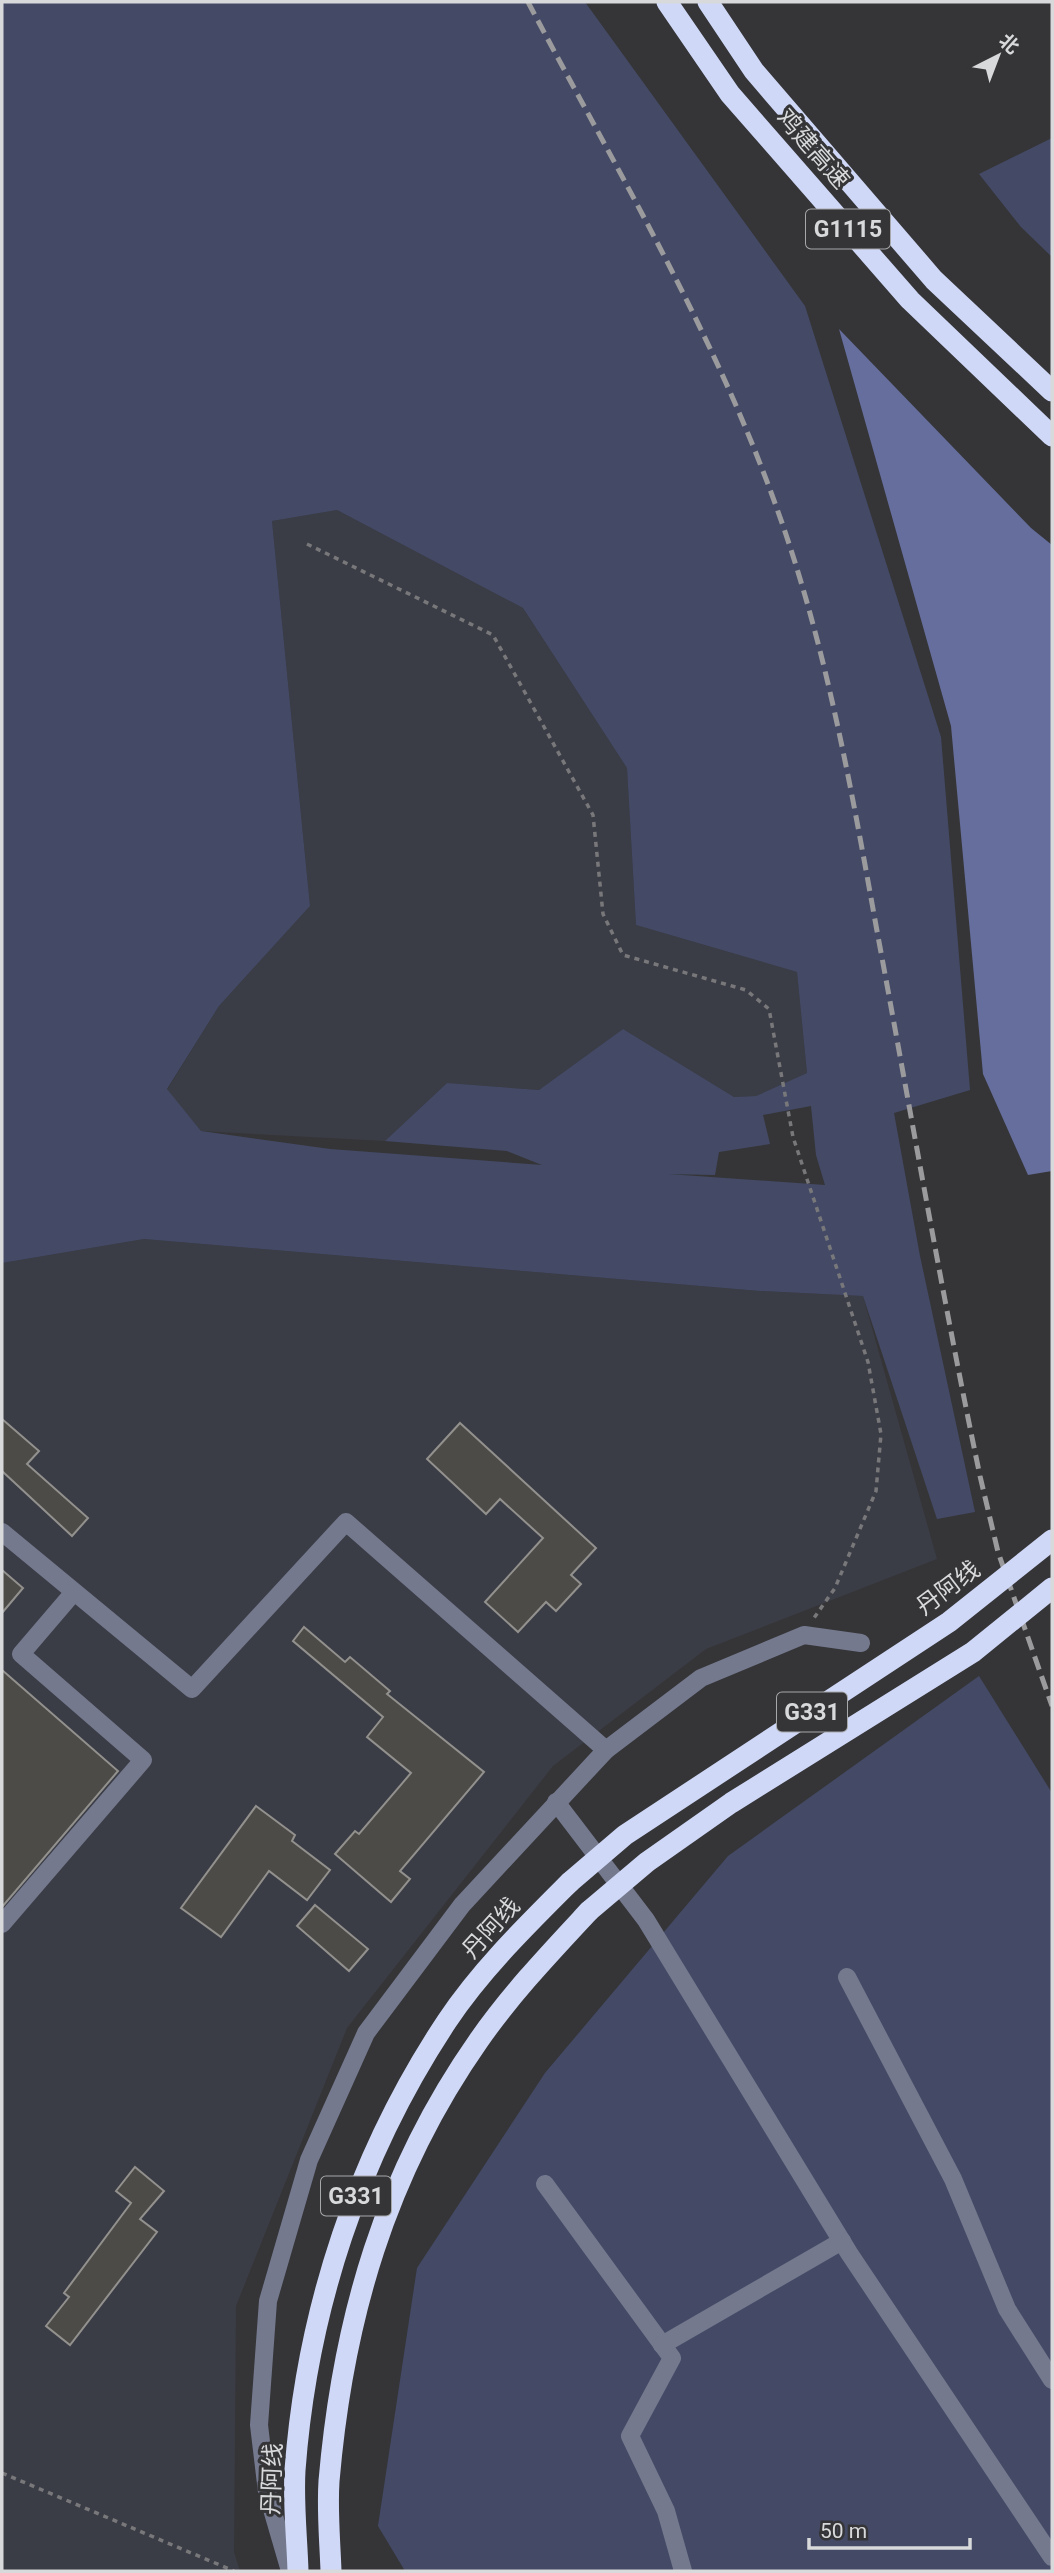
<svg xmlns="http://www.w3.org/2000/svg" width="1054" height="2573" font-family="Roboto,'Noto Sans SC',sans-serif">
  <rect width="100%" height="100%" fill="#353538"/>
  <g fill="#3b3d46">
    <path d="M337,510L523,608L627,768L636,925L797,972L807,1073L756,1096L734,1097L623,1029L539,1090L447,1083L385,1141L201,1131L167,1090L219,1006L310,906L272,521Z"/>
    <path d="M144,1239L760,1291L863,1296L937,1559L706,1649L553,1766L347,2028L236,2306L234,2552L240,2571H2V1263Z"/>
  </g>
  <g fill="#444a66" fill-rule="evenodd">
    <path d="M2,2H585L805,306L941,737L970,1090L894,1113L920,1256L975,1512L937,1519L863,1296L760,1291L144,1239L2,1263ZM337,510L523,608L627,768L636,925L797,972L807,1073L756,1096L734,1097L623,1029L539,1090L447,1083L385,1141L507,1151L542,1165L330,1149L201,1131L167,1089L219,1006L310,906L272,521ZM811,1106L816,1155L825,1185L668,1174L715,1175L719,1152L770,1144L763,1115Z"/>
    <path d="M1052,138V257L1021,227L979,174Z"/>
    <path d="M979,1676L1052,1793V2571H405L378,2526L417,2268L545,2073L728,1856Z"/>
  </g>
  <path fill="#656e9c" d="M839,329L1031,528L1052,545V1171L1028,1175L983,1074L951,726Z"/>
  <g fill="#4d4b48" stroke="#93918e" stroke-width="2">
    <path d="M2,1419L39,1451L27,1464L88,1518L72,1536L2,1471Z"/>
    <path d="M460,1423L596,1548L571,1575L581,1584L556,1611L546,1602L518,1632L485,1602L543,1538L500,1499L486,1514L427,1459Z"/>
    <path d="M2,1570L23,1588L2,1613Z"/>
    <path d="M304,1627L345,1662L350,1657L390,1691L387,1694L484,1772L400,1871L410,1879L391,1902L335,1854L355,1831L359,1834L411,1773L367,1737L383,1717L293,1641Z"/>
    <path d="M2,1670L118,1771L2,1907Z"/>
    <path d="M256,1806L295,1835L292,1841L330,1870L307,1900L269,1871L221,1937L181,1908Z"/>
    <path d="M315,1905L368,1949L349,1971L297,1926Z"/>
    <path d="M135,2167L164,2191L140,2219L157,2232L70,2345L46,2326L69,2297L64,2293L131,2203L116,2191Z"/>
  </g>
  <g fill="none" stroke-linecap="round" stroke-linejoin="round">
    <g stroke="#78787b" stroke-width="3.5" stroke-dasharray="5 5" stroke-linecap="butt">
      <path d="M307,544L493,635L593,815L603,914L623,955L746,990L769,1009L793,1137L868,1362L881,1434L876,1491L835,1588L814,1618"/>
      <path d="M2,2473L234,2571"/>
    </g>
    <g stroke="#74798e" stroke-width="18">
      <path d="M2,1532L192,1689L346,1522L606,1750"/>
      <path d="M556,1802L646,1920L849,2253L1052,2557"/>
      <path d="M2,1924L143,1760L21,1654L74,1592"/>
      <path d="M847,1977L953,2179L1007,2309L1052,2380"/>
      <path d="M545,2184L672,2358L630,2436L666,2511L683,2571"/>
      <path d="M662,2345L842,2241"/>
      <path d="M290,2571L267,2492L259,2425L268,2301L309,2160L366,2033L462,1905L606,1750L701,1678L804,1635L861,1643"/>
    </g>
    <g stroke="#d0d8f7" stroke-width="21">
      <path d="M667,2L730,94L910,300L1052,436"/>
      <path d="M708,2L754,71L934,280L1052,391"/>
      <path d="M298,2571C297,2538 293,2503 295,2470C307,2310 358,2155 447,2021C481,1970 526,1926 570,1882"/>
      <path d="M331,2571C330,2542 327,2511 329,2481C343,2319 385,2174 479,2040C511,1994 550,1953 589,1911"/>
    </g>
    <path stroke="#9b9b9e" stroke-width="5" stroke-dasharray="14 7" stroke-linecap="butt" d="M528,2C615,167 713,330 776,506C826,644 851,787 877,931C911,1113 942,1295 980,1476L998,1552L1052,1706"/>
    <g stroke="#d0d8f7" stroke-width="21">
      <path d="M570,1882L625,1835L949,1622L1052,1540"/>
      <path d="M589,1911L647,1862L731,1803L973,1652L1052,1588"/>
    </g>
  </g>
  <g text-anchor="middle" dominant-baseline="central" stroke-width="6" stroke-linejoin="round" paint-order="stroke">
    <g fill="#353538" stroke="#a7a8aa" stroke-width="2">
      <rect x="806" y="209.5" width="84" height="39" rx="5"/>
      <rect x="777" y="1692.5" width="70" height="39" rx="5"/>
      <rect x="321" y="2176.5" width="70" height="39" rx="5"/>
    </g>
    <g font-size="23" font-weight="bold" fill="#d8d9db">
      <text x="848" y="229">G1115</text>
      <text x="812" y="1712">G331</text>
      <text x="356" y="2196">G331</text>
    </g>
    <g font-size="24" fill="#d8d9db" stroke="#353538">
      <text transform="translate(813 149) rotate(49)">鸡建高速</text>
      <text transform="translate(948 1588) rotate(-37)">丹阿线</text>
      <text transform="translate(491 1928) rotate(-48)">丹阿线</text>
      <text transform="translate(272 2479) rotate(-88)">丹阿线</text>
    </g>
  </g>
  <rect width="1054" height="2573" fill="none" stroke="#d8d9db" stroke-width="7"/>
  <g transform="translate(998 56) rotate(42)" stroke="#353538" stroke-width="5" paint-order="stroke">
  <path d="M0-5L12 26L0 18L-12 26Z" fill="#d8d9db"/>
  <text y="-10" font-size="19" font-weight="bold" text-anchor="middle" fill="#d8d9db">北</text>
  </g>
  <path d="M809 2538v10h161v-10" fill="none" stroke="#d8d9db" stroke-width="3.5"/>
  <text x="820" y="2538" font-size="21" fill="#d8d9db" stroke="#353538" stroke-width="5" paint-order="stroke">50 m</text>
</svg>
